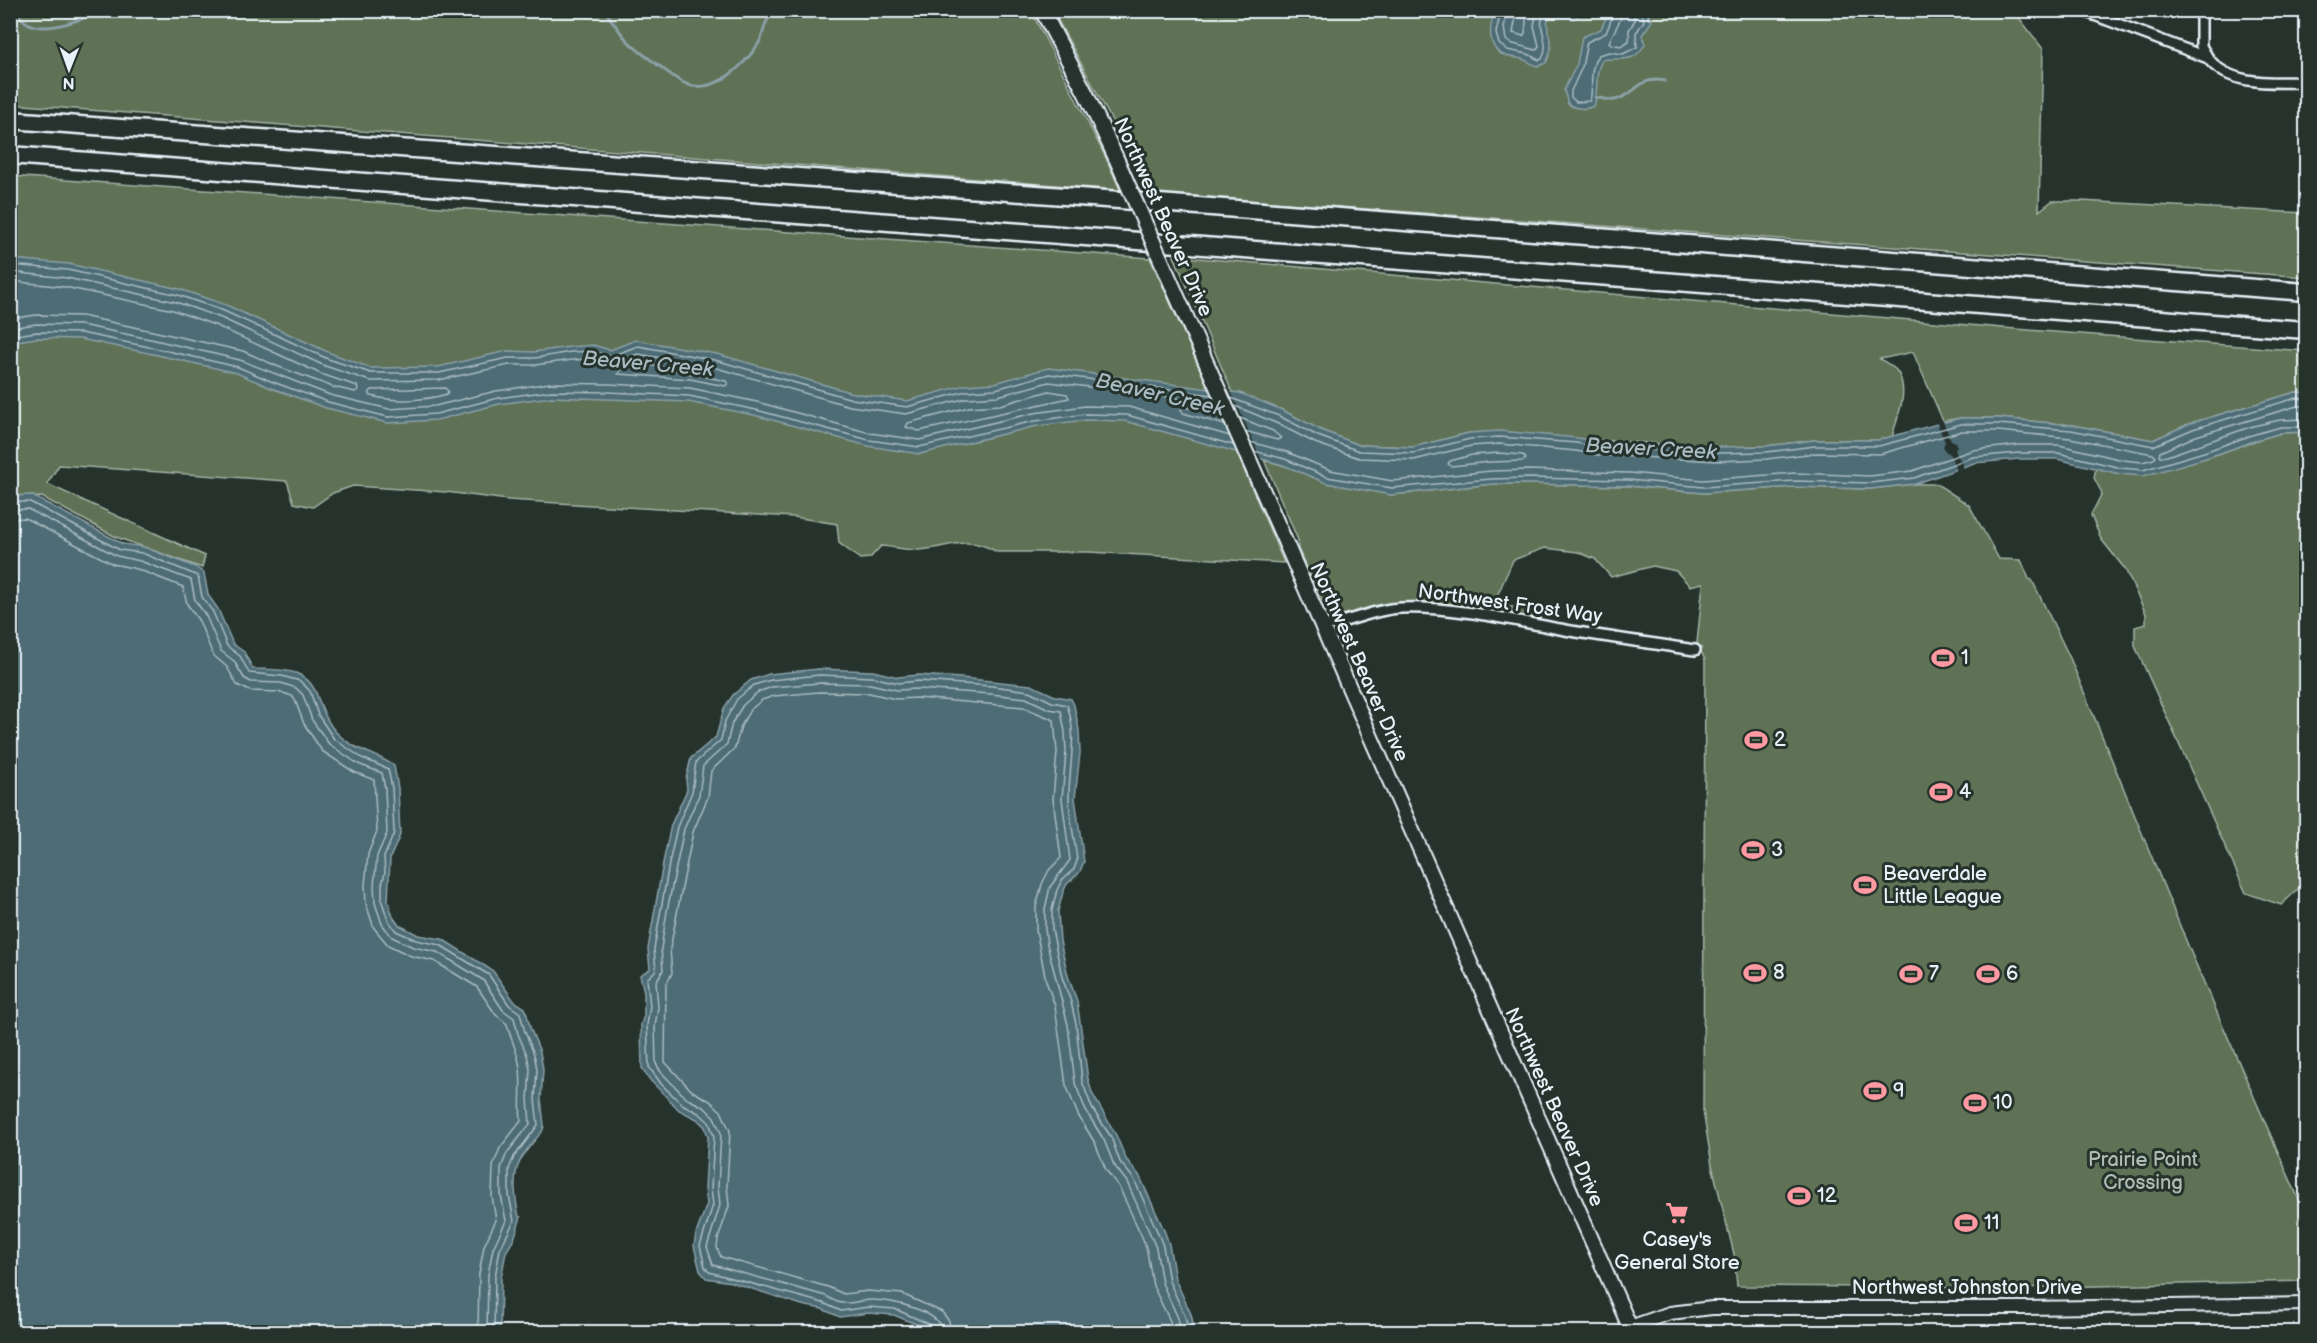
<svg xmlns="http://www.w3.org/2000/svg" width="2317" height="1343" font-family="'Balsamiq Sans',sans-serif">
  <rect width="100%" height="100%" fill="#26332d"/>
  <filter id="ink" filterUnits="userSpaceOnUse"><feTurbulence type="fractalNoise" baseFrequency=".0167" numOctaves="2"/><feDisplacementMap in="SourceGraphic" scale="12" xChannelSelector="R" yChannelSelector="G"/><feConvolveMatrix kernelMatrix="1 2 1 2 8 2 1 2 1" color-interpolation-filters="sRGB"/></filter>
  <g filter="url(#ink)">
    <g fill="#5f7255" stroke="#a4b2a6" stroke-width="1.5">
      <path d="M10,11H1031L1106,158L1120,190L11,104Z"/>
      <path d="M1053,11H2014L2043,49L2039,211L2052,201H2081L2306,213V277L1147,193L1131,156Z"/>
      <path d="M10,176L1150,258L1217,407L1284,563L1089,552H997C967,534 949,548 919,550C906,550 893,547 881,546L870,558L860,559L839,543L837,524L794,517L508,500L446,492L353,486L333,493L313,507L294,503L287,481L59,465L47,484L205,556L202,568L116,537L42,497L11,499Z"/>
      <path d="M1174,256L2003,328L2306,351V393L2296,392L2191,423L2153,440L2072,425L1998,418H1960L1943,421L1913,352L1880,359C1885,362 1892,366 1896,370C1911,389 1897,417 1892,437L1878,440H1815L1766,446L1718,447L1469,433L1413,447L1359,445L1320,430L1282,410L1232,392Z"/>
      <path d="M2306,432V882L2281,905L2246,893L2135,646V627L2146,624V614L2125,569L2101,539L2091,515L2102,493L2094,478L2096,467L2120,474L2206,458L2257,440L2281,433Z"/>
      <path d="M1264,460L1391,495L1492,484H1528L1629,486L1704,493L1795,487L1870,489L1915,484H1937L1969,505L1999,559L2021,560L2029,579L2032,580L2070,658L2192,955L2306,1216V1281L2014,1288L1737,1286L1734,1254L1712,1165L1703,1111L1705,660L1697,643L1703,583L1690,586L1676,571L1653,566L1611,577L1595,559L1578,552L1545,548L1513,560L1493,605L1541,610L1540,620L1426,602L1374,606L1339,616L1328,613L1298,549V540Z"/>
    </g>
    <g fill="#4d6c74" stroke="#8ba1a9" stroke-width="1.5">
      <path d="M1496,11L1497,10L1583,11L1574,19L1553,16L1548,18C1544,38 1558,38 1546,63L1538,66C1532,65 1530,62 1525,60C1519,57 1513,58 1506,56C1487,50 1488,26 1496,11Z"/>
      <path d="M1609,11H1645L1652,21L1642,35L1645,44C1633,66 1620,56 1602,60C1594,75 1599,90 1594,106C1585,110 1576,109 1568,104L1564,90L1577,64L1582,37L1601,29Z"/>
      <path d="M11,259L69,264L179,289L226,305L330,353L371,368L438,367L507,351L534,352L570,347L593,345L610,350L636,340L717,354L853,393L907,401L965,385L995,383L1048,368L1240,393L1282,410L1321,430L1359,445L1413,447L1469,433L1499,431L1578,438L1599,442L1718,447L1766,446L1815,440H1878L1960,418H1998L2072,425L2153,440L2191,423L2296,392L2306,393V432L2281,433L2257,440L2206,458L2143,476L2120,474L2057,459H2020L1974,463L1915,484L1870,489L1795,487L1704,493L1629,486L1528,484H1492L1391,495L1326,483L1283,465L1125,421L1086,420L1037,426L920,454L868,446L754,415L688,402L551,397L499,404L437,420L388,423L326,408L271,388L237,373L153,354L80,339L36,338L11,342Z"/>
      <path d="M31,495L123,544L144,547L195,567L204,573L208,595L218,609L233,644L244,652L253,669C281,670 308,666 318,698C323,710 328,725 338,734C354,751 377,753 394,766L398,788L400,835L390,858L388,901L393,917L399,925L418,935L442,939L493,971L514,1001L525,1008L531,1030L540,1052L543,1069L541,1099L544,1126L542,1132C514,1162 510,1175 519,1217H521L514,1239L506,1252L501,1278L500,1332H11L10,496Z"/>
      <path d="M819,669L873,671L898,677L919,675L961,678L1031,685L1055,696L1071,699L1074,705L1079,730L1080,753L1075,798L1084,862L1079,873L1067,884L1063,892L1058,911L1060,941L1068,976L1077,1001L1088,1079L1092,1093L1116,1135L1126,1159L1139,1175L1164,1230L1169,1244L1175,1279L1191,1314L1195,1332H935L894,1315L868,1313L840,1317L822,1309L802,1305L731,1282L706,1278L700,1271L694,1246L696,1234L707,1204L705,1188L708,1137L705,1127L697,1119L679,1110L650,1080L642,1068L641,1024L644,1016V992L640,975L650,969L648,949L663,863L671,825L687,790L686,779L691,758L716,737L724,708L733,695L751,680L769,674Z"/>
    </g>
    <g fill="#26332d">
      <path d="M1208,385L1230,389L1263,463L1238,455Z"/>
      <path d="M1942,419L1951,440L1955,442L1957,446L1955,450L1964,469L1957,471L1949,453L1945,451L1943,447L1945,442L1936,421Z"/>
    </g>
    <g fill="none" stroke-linecap="round" stroke-linejoin="round">
      <g stroke="#aabcc3" stroke-width="1.5">
        <path d="M1501,10L1496,33L1499,44L1507,50L1528,54L1539,60L1542,59C1553,39 1530,22 1550,10"/>
        <path d="M1508,10L1504,27L1506,40L1510,43L1536,50L1539,46L1534,26L1537,10"/>
        <path d="M1517,10L1513,33L1523,36L1525,33L1527,10"/>
        <path d="M1615,10L1606,33L1587,42L1582,67L1571,91V97L1576,102L1590,101C1594,85 1588,71 1598,55L1609,52L1623,54L1637,47L1636,33L1644,21L1641,10"/>
        <path d="M1622,10L1621,18L1609,42L1611,44L1621,46L1629,41V30L1635,20L1633,10"/>
        <path d="M10,265L68,270L178,295L224,311L328,359L371,373H439L508,358H535L571,352L592,351L611,356L638,346L715,360L852,399L907,407L966,391L996,389L1049,374L1212,395"/>
        <path d="M10,272L67,278L176,302L221,318L325,366L370,381L439,380L509,365H535L572,360L591,359L612,363L638,354L713,367L850,406L906,414L967,398L998,396L1049,382L1215,403"/>
        <path d="M10,281L65,287L173,310L217,326L321,374L357,386L358,390L355,392L333,387L279,367L243,351L157,332L82,316L36,315L10,319"/>
        <path d="M10,328L36,324L81,325L155,340L240,360L330,395L389,409L435,406L496,391L550,383L608,384L690,388L757,402L870,433L919,440L1034,413L1085,406L1129,407L1230,436"/>
        <path d="M10,336L36,332L81,333L154,348L238,367L273,382L328,402L388,417L436,414L498,398L551,391L608,392L689,396L756,410L869,440L919,447L1035,421L1086,414L1127,415L1233,445"/>
        <path d="M640,363L726,381L728,384L725,386L690,379L618,374L620,370Z"/>
        <path d="M445,388L448,391L447,394C423,401 395,402 371,396L369,393L372,390Z"/>
        <path d="M1049,391L1067,394L1069,398L919,431L906,427L908,423L969,407L1000,405Z"/>
        <path d="M1231,398L1279,416L1318,436L1359,451L1414,453L1470,439L1499,437L1577,443L1598,448L1718,453L1766,452L1815,446H1879L1961,424H1998L2071,430L2153,446L2193,429L2296,398L2306,399"/>
        <path d="M1235,406L1276,423L1315,443L1359,458L1414,460L1471,446L1499,444L1576,451L1598,455L1718,461L1766,459L1816,453L1880,454L1962,431H1998L2070,438L2153,454L2156,457L2154,459L2142,462L2123,460L2059,445H2019L1973,450L1912,471L1870,476L1795,473L1703,480L1630,473L1528,470L1491,471L1393,481L1330,470L1287,452L1250,442"/>
        <path d="M2306,406H2297L2196,436L2160,452L2159,455L2161,457L2167,456L2253,426L2280,420L2306,419"/>
        <path d="M1219,413L1184,407L1181,410L1183,413L1225,425"/>
        <path d="M1240,418L1273,431L1281,438L1277,440L1245,431"/>
        <path d="M1254,451L1285,459L1327,477L1392,488L1491,479L1528,478L1629,480L1704,487L1795,481L1870,483L1914,478L1973,457L2019,453H2058L2121,468L2143,470L2204,452L2255,434L2281,427H2306"/>
        <path d="M1499,453L1523,455L1526,459L1523,461L1490,462L1451,466L1448,464L1450,461L1472,455Z"/>
        <path d="M10,502H30L120,550L142,553L198,576L202,597L213,612L227,646L240,656L249,673L282,676L300,681L310,691L318,715L334,739L362,758L388,769L392,788L394,833L384,857L385,873L382,884V902L388,920L396,931L416,940L440,945L489,975L509,1005L520,1013L525,1032L534,1054L537,1069L535,1099L538,1125L514,1157L509,1169V1195L514,1221L500,1249L495,1277L494,1332"/>
        <path d="M10,510L28,509L117,556L140,561L191,580L195,600L206,616L221,651L234,661L244,678L251,682L281,683L296,688L303,695L312,720L329,744L358,764L382,773L385,789L387,833L377,856L374,885L375,903L382,924L392,937L413,947L437,952L483,980L503,1010L514,1018L518,1034L527,1055L530,1069L528,1099L530,1124L507,1153L501,1168V1195L506,1221L493,1248L488,1275L487,1332"/>
        <path d="M10,519L25,518L113,564L137,569L183,587L187,604L199,621L213,655L227,667L237,685L250,691L280,692L292,696L295,700L304,724L322,751L354,772L374,780L377,831L368,854L365,885L366,904L374,928L388,945L411,956L434,961L477,987L496,1015L507,1024C510,1039 519,1053 520,1069C522,1086 519,1103 521,1121L500,1148L493,1166L492,1196L496,1220L484,1246L479,1274L478,1332"/>
        <path d="M935,1332L931,1325L895,1309L868,1307L841,1311L823,1303L709,1272L705,1267L700,1246L713,1205L711,1188L714,1136L709,1122L700,1114L682,1104L662,1085L649,1067L647,1025L650,1006L647,979L656,970L654,949L669,864L677,827L692,792L696,762L721,740L725,721L737,699L754,685L771,680L819,675L872,677L898,683L918,681L992,686L1029,691L1052,702L1067,705C1078,735 1069,765 1069,796C1069,818 1075,839 1077,861L1074,869L1062,880L1057,890L1052,910V929L1062,977L1071,1002L1076,1024L1082,1081L1092,1108L1111,1137L1120,1162L1134,1179L1158,1233L1163,1246L1169,1281L1185,1316L1189,1332"/>
        <path d="M942,1332C941,1310 890,1300 871,1300C862,1300 852,1304 843,1303C837,1303 831,1299 826,1296L713,1265L707,1247L720,1205L718,1187L721,1133L714,1117L704,1107L686,1098L661,1072L656,1064L655,1026L658,1007L656,982L663,970L661,949L667,911L684,829L699,795L703,766L727,744L732,723L743,705L758,692L772,687L819,683L870,684L897,690L918,689L991,694L1026,698L1049,709L1061,711L1065,732L1066,752L1062,799L1070,860L1050,887L1045,909V929L1047,944L1068,1025L1075,1083L1086,1111L1104,1140L1114,1165L1127,1182L1151,1236L1156,1248L1162,1283L1178,1318L1181,1332"/>
        <path d="M951,1332L949,1321L942,1312L902,1294L868,1291L844,1294L828,1287L721,1257L717,1248L718,1239L729,1206L727,1186L730,1131L721,1111L710,1101L692,1091L665,1062L666,985L672,973L670,949L693,832L708,797L711,771L735,748L741,726L750,710L762,700L774,696L819,692L869,693L896,699L918,698L1023,707L1054,720L1057,752L1053,799L1061,858L1049,870L1042,884L1036,907V930L1046,981L1055,1006L1066,1085L1078,1115L1095,1143L1106,1170L1119,1187L1143,1239L1147,1251L1153,1286L1170,1321L1172,1332"/>
      </g>
      <g stroke="#8ba1a9" stroke-width="3">
        <path d="M15,10C19,15 23,21 29,24C49,34 86,17 107,10"/>
        <path d="M604,10C612,20 618,30 626,39C636,50 647,57 658,65C668,72 677,81 689,85C716,93 743,66 757,46C766,34 761,23 775,10"/>
        <path d="M1648,10L1649,19"/>
        <path d="M1595,97C1601,98 1608,101 1615,100C1635,96 1639,75 1665,81"/>
      </g>
      <g stroke="#e8f1f8" stroke-width="14">
        <g id="minor">
          <path d="M2081,10L2208,58C2229,87 2275,82 2306,82"/>
          <path d="M2201,10V46L2208,58"/>
          <path d="M1322,626C1349,623 1373,609 1401,608C1450,606 1512,620 1560,629C1605,637 1650,643 1695,650"/>
        </g>
      </g>
      <g stroke="#e8f1f8" stroke-width="16">
        <path id="tertiary" d="M1630,1327L1670,1313L1712,1308H2025L2306,1304"/>
      </g>
      <g stroke="#e8f1f8" stroke-width="18">
        <g id="secondary">
          <path d="M1042,10L1086,94L1116,158"/>
          <path d="M1284,539L1632,1332"/>
        </g>
      </g>
      <g stroke="#e8f1f8" stroke-width="21">
        <g id="motorway">
          <path d="M10,120L1133,201L2306,292"/>
          <path d="M10,155L2306,330"/>
        </g>
      </g>
      <use href="#minor" stroke="#26332d" stroke-width="9"/>
      <use href="#tertiary" stroke="#26332d" stroke-width="12"/>
      <use href="#secondary" stroke="#26332d" stroke-width="14"/>
      <use href="#motorway" stroke="#26332d" stroke-width="16"/>
      <g stroke="#e8f1f8" stroke-width="18" stroke-linecap="butt">
        <path id="secondary-bridge" d="M1116,158L1284,539"/>
      </g>
      <use href="#secondary-bridge" stroke="#26332d" stroke-width="14"/>
    </g>
  </g>
  <defs>
    <g id="stadium-bare" transform="scale(1.8)"><path d="M0-5a6.5 5 0 1 0 0 10a6.5 5 0 1 0 0-10ZM-3.5-1.8h7v3.6h-7Z" fill="#ff9aa2" stroke="#26332d" stroke-width="2.5" paint-order="stroke"/></g>
    <g id="supermarket-bare" transform="scale(1.8)"><path d="M-6-5.5h2.5l.6 2H6L4.5 2H-2.5L-4.4-4H-6ZM-1.5 3.2a1.3 1.3 0 1 0 .1 0ZM3 3.2a1.3 1.3 0 1 0 .1 0Z" fill="#ff9aa2" stroke="#26332d" stroke-width="2.5" paint-order="stroke"/></g>
  </defs>
  <g fill-rule="evenodd">
    <use href="#stadium-bare" x="1943" y="658"/>
    <use href="#stadium-bare" x="1756" y="740"/>
    <use href="#stadium-bare" x="1941" y="792"/>
    <use href="#stadium-bare" x="1753" y="850"/>
    <use href="#stadium-bare" x="1865" y="885"/>
    <use href="#stadium-bare" x="1755" y="973"/>
    <use href="#stadium-bare" x="1911" y="974"/>
    <use href="#stadium-bare" x="1988" y="974"/>
    <use href="#stadium-bare" x="1875" y="1091"/>
    <use href="#stadium-bare" x="1975" y="1103"/>
    <use href="#stadium-bare" x="1799" y="1196"/>
    <use href="#supermarket-bare" x="1677" y="1213"/>
    <use href="#stadium-bare" x="1966" y="1223"/>
  </g>
  <g text-anchor="middle" dominant-baseline="central" stroke-width="6" stroke-linejoin="round" paint-order="stroke">
    <g font-size="20" fill="#e8f1f8" stroke="#26332d">
      <text transform="translate(1163 217) rotate(66)">Northwest Beaver Drive</text>
      <text transform="translate(1510 604) rotate(8)">Northwest Frost Way</text>
      <text transform="translate(1359 662) rotate(66)">Northwest Beaver Drive</text>
      <text transform="translate(1554 1107) rotate(66)">Northwest Beaver Drive</text>
      <text x="1967" y="1288">Northwest Johnston Drive</text>
    </g>
    <g font-size="20" fill="#e8f1f8" stroke="#26332d" text-anchor="start">
      <text x="1961" y="658">1</text>
      <text x="1774" y="740">2</text>
      <text x="1959" y="792">4</text>
      <text x="1771" y="850">3</text>
      <text x="1883" y="874">Beaverdale<tspan x="1883" dy="23">Little League</tspan></text>
      <text x="1773" y="973">8</text>
      <text x="1929" y="974">7</text>
      <text x="2006" y="974">6</text>
      <text x="1893" y="1091">9</text>
      <text x="1993" y="1103">10</text>
      <text x="1817" y="1196">12</text>
      <text x="1984" y="1223">11</text>
      <text x="1677" y="1240" text-anchor="middle">Casey's<tspan x="1677" dy="23">General Store</tspan></text>
    </g>
    <g font-size="20" fill="#b1beb7" stroke="#26332d">
      <text x="2143" y="1160">Prairie Point<tspan x="2143" dy="23">Crossing</tspan></text>
    </g>
    <g font-size="21" font-style="italic" fill="#aabcc3" stroke="#26332d">
      <text transform="translate(648 364) rotate(5)">Beaver Creek</text>
      <text transform="translate(1160 395) rotate(13)">Beaver Creek</text>
      <text transform="translate(1651 449) rotate(3)">Beaver Creek</text>
    </g>
  </g>
  <rect width="2317" height="1343" fill="none" stroke="#26332d" stroke-width="36"/>
  <rect x="18" y="18" width="2281" height="1307" fill="none" stroke="#e8f1f8" stroke-width="2" filter="url(#ink)"/>
  <g transform="translate(69 69) rotate(181)" stroke="#26332d" stroke-width="4.5" paint-order="stroke">
  <path d="M0-4.5L10 22L0 15L-10 22Z" fill="#e8f1f8"/>
  <text y="-9" font-size="16" font-weight="bold" text-anchor="middle" fill="#e8f1f8">N</text>
  </g>
</svg>
